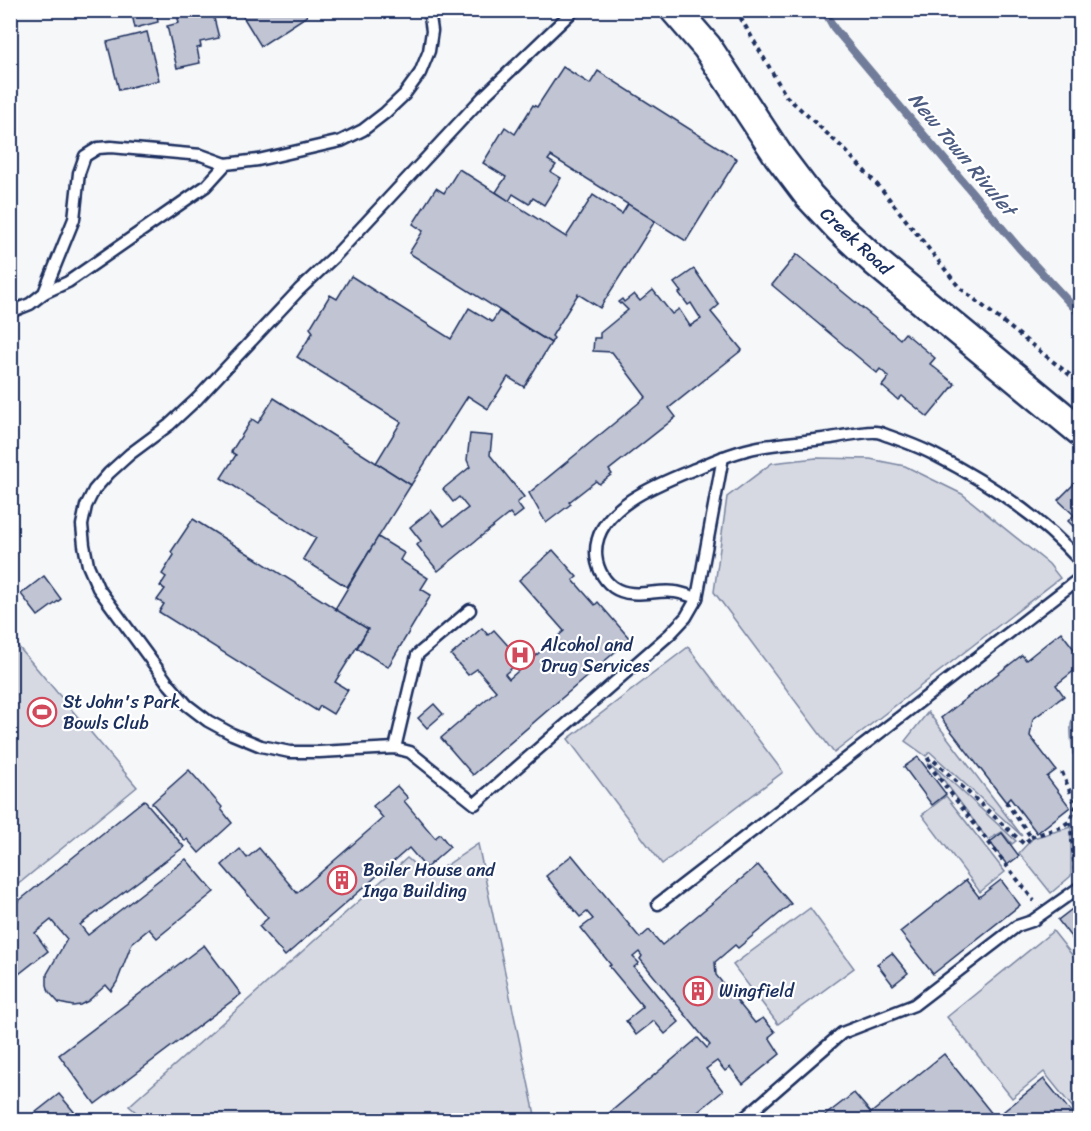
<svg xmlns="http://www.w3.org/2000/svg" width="1091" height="1131" font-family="Sriracha,sans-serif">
  <rect width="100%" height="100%" fill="#f6f7f9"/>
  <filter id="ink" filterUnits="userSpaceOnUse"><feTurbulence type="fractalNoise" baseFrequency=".0167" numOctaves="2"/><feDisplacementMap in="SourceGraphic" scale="12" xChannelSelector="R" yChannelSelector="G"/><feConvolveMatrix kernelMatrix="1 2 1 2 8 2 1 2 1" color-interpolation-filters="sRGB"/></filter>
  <g filter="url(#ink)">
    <g fill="#d6d9e2" stroke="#7884a0" stroke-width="1.5">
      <path d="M816,458L870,459L905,466L962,494L1049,564L1060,578L834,753L714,592L727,497L772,463Z"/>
      <path d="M11,638L137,787L11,890H10Z"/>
      <path d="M688,647L783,772L662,864L568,739Z"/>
      <path d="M1080,703V759L1073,754C1071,736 1067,718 1080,703Z"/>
      <path d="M928,712L1022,836L930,752L926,756L905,741Z"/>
      <path d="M931,763L1016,841L1012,844L1002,832L988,840Z"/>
      <path d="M946,796L1005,872L980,892L922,815Z"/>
      <path d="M1071,827V876L1051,893L1019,853L1033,838Z"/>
      <path d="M478,844L535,1115L538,1120H145L129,1106L407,858L429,877Z"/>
      <path d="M810,908L854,968L778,1024L733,965Z"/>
      <path d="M1053,931L1080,965V1103L1073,1108L1044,1072L1012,1098L947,1017Z"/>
    </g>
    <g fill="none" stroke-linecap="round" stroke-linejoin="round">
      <path stroke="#707c99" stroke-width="8" d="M824,10L834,28L1019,248L1080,314"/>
    </g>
    <g fill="#c0c4d3" stroke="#1b2f5e" stroke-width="1.5">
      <path d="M131,10H156L158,22L135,28Z"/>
      <path d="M176,10H212L219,38L200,42L201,47L197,48L200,63L177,68L167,26L179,23Z"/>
      <path d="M239,10H304L307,16L261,46Z"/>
      <path d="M147,32L159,80L119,90L107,42Z"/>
      <path d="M563,67L590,84L598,71L737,159L686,241L551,156L548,160L556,165L551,172L561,178L544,205L533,198L529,204L513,194L509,201L496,192L506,177L483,163L505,127L515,134L533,105L537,107Z"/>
      <path d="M459,169L566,237L593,195L622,214L628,204L655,221L600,308L578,294L552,336L554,338L551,343L409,253L423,231L413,224L436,188L444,193Z"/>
      <path d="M797,254L900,339L905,333L935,358L930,364L955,384L928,417L902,396L898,400L882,386L889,377L880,369L877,373L772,285Z"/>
      <path d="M694,269L719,305L711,312L742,350L669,408L676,417L609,470L612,474L599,484L596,481L569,502L571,504L546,523L529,493L646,397L612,352L593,351L594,338H600V333L628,310L621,303L620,304L618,302L622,299L624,302L634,294L640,301L653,290L672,314L679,309L690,326L701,319L691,303L688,305L679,293L681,292L674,283Z"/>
      <path d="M351,276L451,339L469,308L492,322L499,311L551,343L524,387L508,377L488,409L468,396L411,485L376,463L401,422L297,357L313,332L310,328L330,295L337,299Z"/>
      <path d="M274,398L411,485L347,587L303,559L316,538L221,478L236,455L231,452L252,419L258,423Z"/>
      <path d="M470,434L492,436L490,455L524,497L517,503L523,511L514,518L510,513L438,571L417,545L421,541L410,527L431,510L444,526L468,508L459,497L453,502L443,489L470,467L467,460Z"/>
      <path d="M1078,480L1080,483V529L1078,531L1068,521L1074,515L1058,500Z"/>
      <path d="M193,519L368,629L335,682L348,690L333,714L320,706L317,711L159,612L164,604L157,600L165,589L160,586L166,577L162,574L174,555L171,552Z"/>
      <path d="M378,537L404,553L400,560L428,578L421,589L431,595L388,667L357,648L368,629L335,609Z"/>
      <path d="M553,550L577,577L573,580L595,605L598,602L630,639L473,775L441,738L496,691L477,669L468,675L451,655L482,628L488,635L494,630L521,660L505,674L509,679L564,631L519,580Z"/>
      <path d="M44,576L61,599L38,616L21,594Z"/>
      <path d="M1061,632L1080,657V666L1056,685L1064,696L1033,719L1030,736L1056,770L1047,777L1070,807L1037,833L1010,798L1006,802L941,718L1022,655L1026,660Z"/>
      <path d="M434,704L443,714L427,728L418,718Z"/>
      <path d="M918,757L946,794L932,805L904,767Z"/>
      <path d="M189,770L222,807L221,809L232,823L199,853L187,839L185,841L152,803Z"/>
      <path d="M397,786L408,798L404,801L435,838L440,834L450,847L426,868L409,848L285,956L259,926L268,918L222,865L240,849L247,858L259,848L297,893L383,818L373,806Z"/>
      <path d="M144,800L184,847L80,925L88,935L186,859L214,892L157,938L149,929L132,943L117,982L111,991L106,985L88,1001L80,1005L73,1006L59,1003L49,992L47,985V974L67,939L51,920L35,933L48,951L10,981V908Z"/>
      <path d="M1002,833L1019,856L1007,865L990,842Z"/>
      <path d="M572,855L640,938L649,930L662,945L758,865L791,904L738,948L735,945L715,962L716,975L755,1023L763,1018L775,1032L769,1037L780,1054L743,1084L730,1067L725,1071L717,1061L706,1069L723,1091L688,1120H601L698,1038L707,1048L710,1045L640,959L642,956L639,952L633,957L639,963L634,967L679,1022L665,1034L654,1021L636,1035L626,1021L643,1007L609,966L611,965L581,928L593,919L587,912L580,917L546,876Z"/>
      <path d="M966,880L979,897L1001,880L1020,905L933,974L900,932Z"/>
      <path d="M1080,903V949L1058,920Z"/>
      <path d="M204,945L241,994L95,1104L59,1055Z"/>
      <path d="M892,953L908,973L893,985L877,964Z"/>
      <path d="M944,1054L997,1120H826L823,1117L854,1093L871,1113Z"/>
      <path d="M1044,1079L1074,1116L1080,1111V1120H1003L999,1115Z"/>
      <path d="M59,1094L81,1120H26Z"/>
    </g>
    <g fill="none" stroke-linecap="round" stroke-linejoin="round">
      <g stroke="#1b2f5e" stroke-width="15">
        <g id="lane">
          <path d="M574,10L483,97L335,256L299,290L197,399L169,425L130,454L109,473L94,490L86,506L82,525L84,545L88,565L98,588L167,682L187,705L208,721L232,734L261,746L290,752H319L395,748L410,752L475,804L670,634L686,617L697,598L723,457"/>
          <path d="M44,293L68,282L206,186L226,164"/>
          <path d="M10,312L30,304L44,293L74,219L79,173L85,156L98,148L111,147L201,155L226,164L258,160L341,141L363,130L385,113L404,95L420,73L429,51L432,31L429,10"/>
          <path d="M697,598C690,596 683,593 675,592C655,589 632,600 613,587C602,579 596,565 596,552C596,507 660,483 695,469C715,460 737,451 759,447C783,443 807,441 831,438C842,436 866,431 876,432C880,432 885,435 889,436C903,441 917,446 931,453C986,481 1039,515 1080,561"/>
          <path d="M395,748L417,655L470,610"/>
          <path d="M658,904L1080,578"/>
          <path d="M742,1120L842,1033L914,1005L1017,926L1032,921L1080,887"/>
        </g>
      </g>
      <g stroke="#1b2f5e" stroke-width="33">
        <path id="secondary" d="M675,10L707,47L778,155L809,196L839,228L877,263L1080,431"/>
      </g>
      <g stroke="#1b2f5e" stroke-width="4" stroke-dasharray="4.5 4.5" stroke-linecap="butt">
        <path d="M736,10L786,96L844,149L883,191L959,287L1080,383"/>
        <path d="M1062,772L1076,806L1070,820L1075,870"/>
        <path d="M1006,802L1031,837L1024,844L931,758L926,761L1034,901"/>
        <path d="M1031,837L1061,827L1070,821"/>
      </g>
      <use href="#lane" stroke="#fff" stroke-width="10"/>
      <use href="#secondary" stroke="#fff" stroke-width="28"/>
    </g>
  </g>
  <defs>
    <g id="hospital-ring" transform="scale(1.5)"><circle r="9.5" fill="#fff" stroke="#d1495b" stroke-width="1.5"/><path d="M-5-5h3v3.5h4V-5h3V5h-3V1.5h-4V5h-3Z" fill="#d1495b"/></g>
    <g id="stadium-ring" transform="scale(1.5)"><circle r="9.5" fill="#fff" stroke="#d1495b" stroke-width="1.5"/><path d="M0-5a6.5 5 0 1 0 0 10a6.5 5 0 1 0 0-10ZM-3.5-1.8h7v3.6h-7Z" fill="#d1495b"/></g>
    <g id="building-ring" transform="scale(1.5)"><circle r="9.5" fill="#fff" stroke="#d1495b" stroke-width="1.5"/><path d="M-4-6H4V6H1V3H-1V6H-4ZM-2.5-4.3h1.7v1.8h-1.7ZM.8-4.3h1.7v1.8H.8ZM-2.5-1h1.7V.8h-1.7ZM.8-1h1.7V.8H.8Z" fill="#d1495b"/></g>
  </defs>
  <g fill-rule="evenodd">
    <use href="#hospital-ring" x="520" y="655"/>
    <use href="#stadium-ring" x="42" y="712"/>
    <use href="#building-ring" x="342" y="880"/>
    <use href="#building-ring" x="698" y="991"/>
  </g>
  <g text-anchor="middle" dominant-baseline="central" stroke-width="4.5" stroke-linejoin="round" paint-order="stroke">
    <g font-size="18" fill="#1b2f5e" stroke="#fff">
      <text transform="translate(856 241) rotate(43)">Creek Road</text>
    </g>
    <g font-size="18" fill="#1b2f5e" stroke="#fff" text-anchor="start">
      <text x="541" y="645">Alcohol and<tspan x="541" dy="21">Drug Services</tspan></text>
      <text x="63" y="702">St John's Park<tspan x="63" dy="21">Bowls Club</tspan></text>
      <text x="363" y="870">Boiler House and<tspan x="363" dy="21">Inga Building</tspan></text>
      <text x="719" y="991">Wingfield</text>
    </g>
    <g font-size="20" font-style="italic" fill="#4d5c81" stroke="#fff">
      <text transform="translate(962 154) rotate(50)">New Town Rivulet</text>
    </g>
  </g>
  <rect width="1091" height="1131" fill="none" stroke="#fff" stroke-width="36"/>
  <rect x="18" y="18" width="1055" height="1095" fill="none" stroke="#1b2f5e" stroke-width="2" filter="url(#ink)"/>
</svg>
